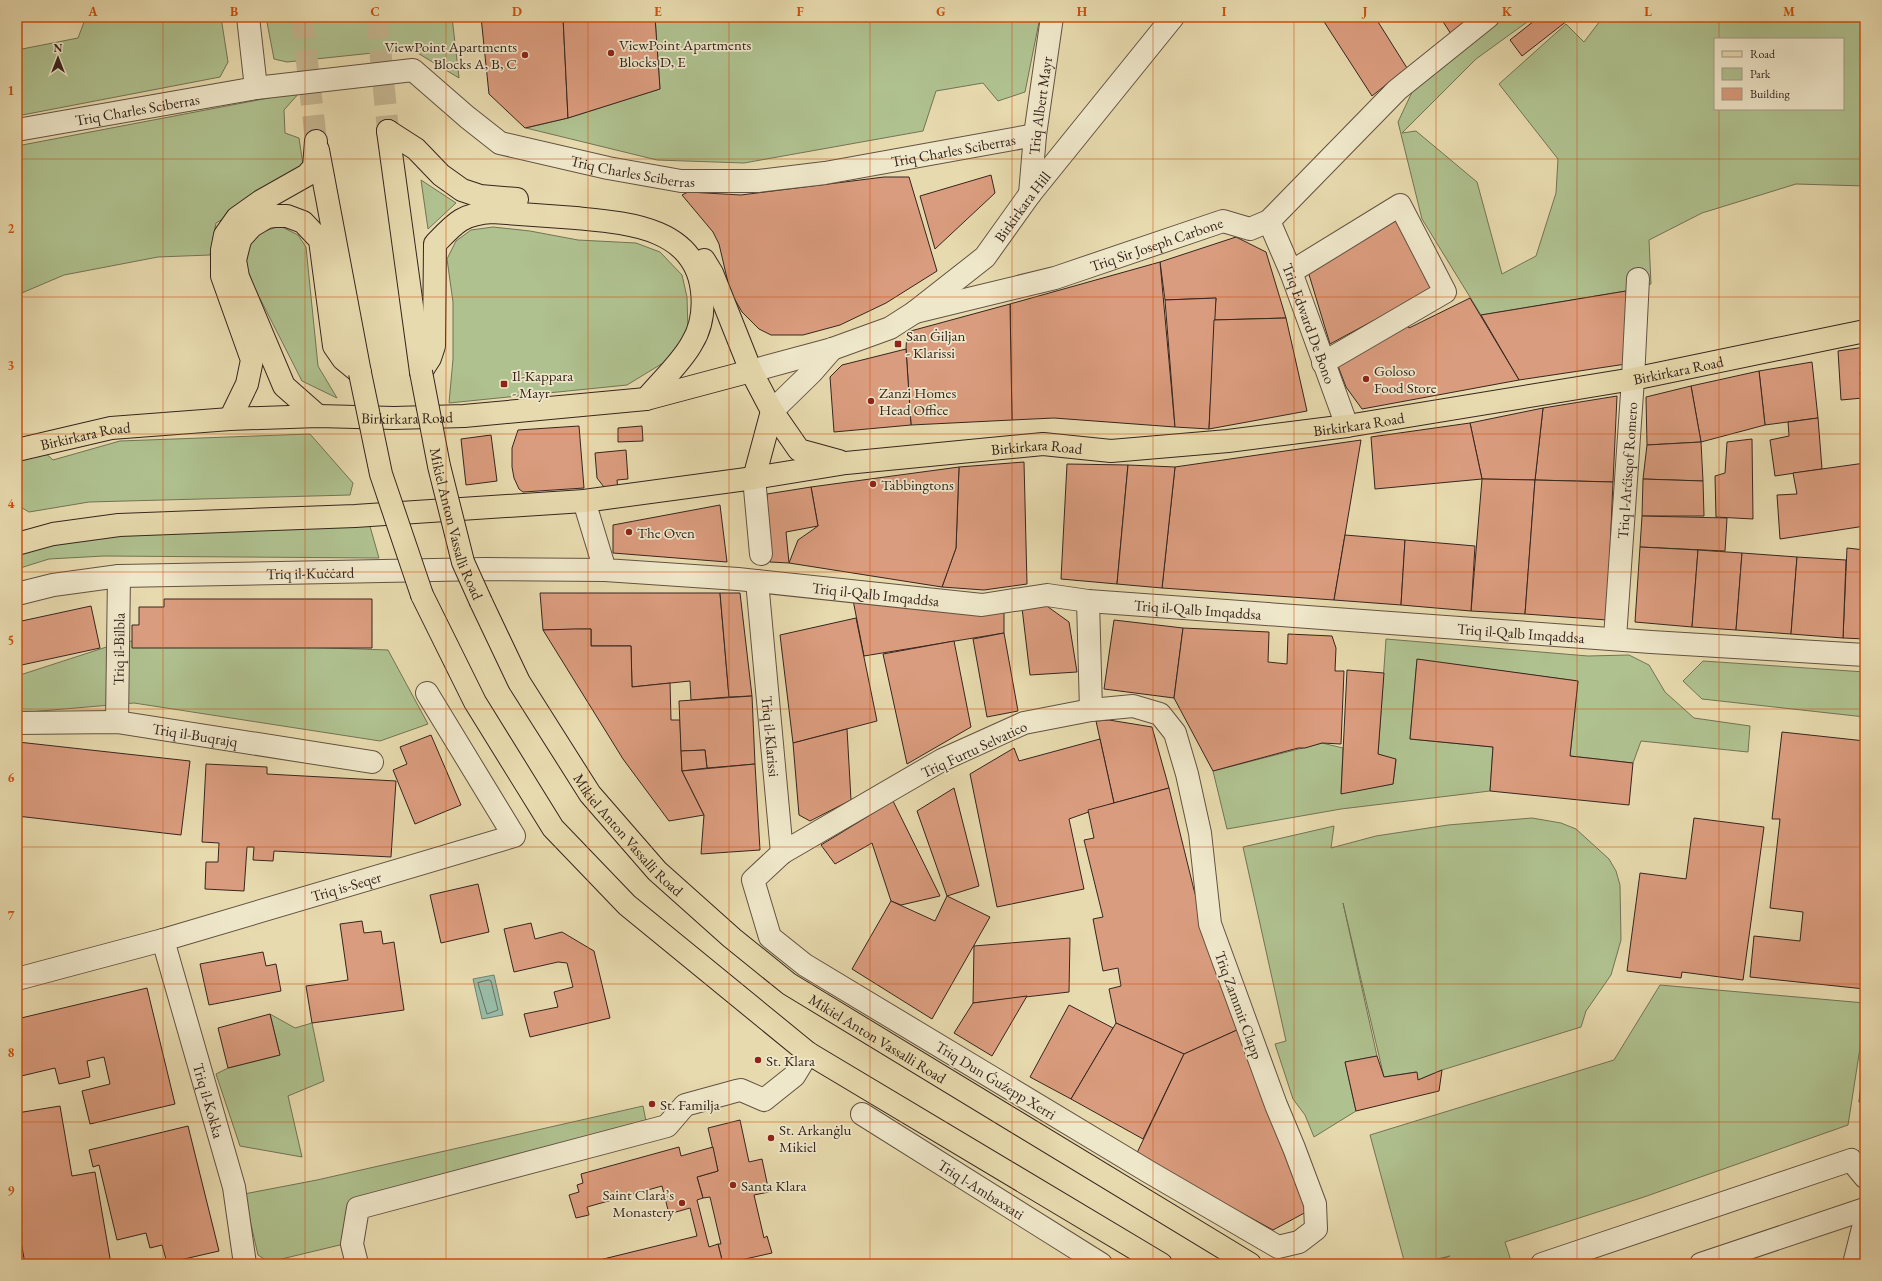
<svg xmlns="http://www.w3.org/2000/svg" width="1882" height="1281" font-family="'EB Garamond',serif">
  <rect width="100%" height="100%" fill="#e7daae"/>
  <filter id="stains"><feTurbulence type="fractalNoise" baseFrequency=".005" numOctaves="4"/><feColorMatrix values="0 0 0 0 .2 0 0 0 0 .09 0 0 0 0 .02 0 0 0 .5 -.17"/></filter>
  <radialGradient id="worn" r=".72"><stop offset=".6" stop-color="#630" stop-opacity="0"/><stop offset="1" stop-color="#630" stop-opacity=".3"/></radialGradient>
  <g fill="#afc18f" stroke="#737356" fill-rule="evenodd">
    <path d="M86,17H221L228,62L220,77L17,116V50L78,38Z"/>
    <path d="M266,17H452L459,78L411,49L287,62L274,59Z"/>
    <path d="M655,17H1040L1025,92L998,101L983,83L936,91L923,131L744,163L657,160L526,128L568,118L660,89Z"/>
    <path d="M1502,17H1534L1476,59L1402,133L1416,131L1477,182L1502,274L1536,256L1556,193L1558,159L1499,84L1566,24L1584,42L1603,17H1865V186L1796,184L1702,213L1649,240L1651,284L1626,291L1481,315L1422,219L1398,122L1413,90ZM1715,39H1843V109H1715Z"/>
    <path d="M300,92L284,110L285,133L299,138L304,171L216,223L210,255L158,257L64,275L17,295V146Z"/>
    <path d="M421,180L456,203L428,229Z"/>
    <path d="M280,226L298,235L306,247L318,366L337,398L302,381L247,273L245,250L259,233Z"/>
    <path d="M493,227L530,231L578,240L636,243L660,252L682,275L687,297L688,331L668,360L627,385L449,403L453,359V302L447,259L456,241L471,230Z"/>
    <path d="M310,434L353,483L350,495L89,502L29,512L17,505V461L19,458L43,451L53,460L120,441Z"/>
    <path d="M369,523L379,558L104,556L49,559L17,569V552L101,536Z"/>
    <path d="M1386,639L1588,656L1629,655L1649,665L1665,692L1694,718L1750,726L1748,752L1641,741L1633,763L1570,756L1578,681L1417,660L1410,739L1493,747L1490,791L1341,809L1227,829L1213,771L1322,743L1343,748L1341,793L1393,784L1396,760L1378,754Z"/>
    <path d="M125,641L388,650L428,724L380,741L134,703L17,713V676Z"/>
    <path d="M1703,661L1865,672V717L1702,699L1683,681Z"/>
    <path d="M1532,818L1561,823L1576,829L1609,859L1616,871L1620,885L1621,940L1611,975L1586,1011L1581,1027L1442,1070L1418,1080L1416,1072L1384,1077L1343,903L1377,1056L1345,1062L1356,1111L1314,1137L1305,1115L1293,1099L1275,1044L1286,1041L1243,847L1334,826L1331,848L1376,836L1448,825Z"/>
    <path d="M1660,985L1865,1003V1016L1848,1125L1644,1197L1505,1242L1512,1264H1427L1450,1256L1416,1264H1405L1370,1135L1614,1060Z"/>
    <path d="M270,1014L295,1028L312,1023L324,1081L288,1096L302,1157L240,1146L216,1074L228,1068L280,1055Z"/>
    <path d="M643,1106L647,1126L367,1199L344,1244L269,1262L258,1255L244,1194L317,1180Z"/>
  </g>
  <path fill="#98bba6" stroke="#717f70" d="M494,975L503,1015L482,1019L473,979Z"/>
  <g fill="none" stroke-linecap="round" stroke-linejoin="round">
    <path stroke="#687062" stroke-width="1" d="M489,980L491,981L498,1010L487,1014L478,983Z"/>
  </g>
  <g fill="#da9c7e" stroke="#37251e">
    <path d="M481,17H563L568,118L525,128L489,94Z"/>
    <path d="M563,17H655L660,89L568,118Z"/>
    <path d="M1321,17H1375L1407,68L1372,96Z"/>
    <path d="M1440,17H1470L1451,34Z"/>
    <path d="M1539,17H1572L1522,56L1510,40Z"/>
    <path d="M991,175L995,193L935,249L920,196Z"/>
    <path d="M884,177H909L937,271L886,303L840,325L803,335H771L759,329L742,312L730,291L719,244L713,232L682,195L688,192L741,195Z"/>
    <path d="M1396,217L1434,288L1330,344L1307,268Z"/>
    <path d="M1236,237L1266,252L1286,318L1214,320L1216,298L1165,300L1160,262Z"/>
    <path d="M1160,262L1175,427L1054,418L1012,420L1010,304Z"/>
    <path d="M1626,291V364L1519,380L1481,315Z"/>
    <path d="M1216,298L1209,429L1175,427L1165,300Z"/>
    <path d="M1470,298L1519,380L1362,409L1346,387L1338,366L1405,321L1409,328Z"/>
    <path d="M1010,304L1012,420L911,425L906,349L907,332Z"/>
    <path d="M1286,318L1307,411L1209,429L1214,320Z"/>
    <path d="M1865,347V372H1860L1863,398L1841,400L1838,351Z"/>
    <path d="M906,349L911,425L834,432L830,377L842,365Z"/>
    <path d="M1812,362L1818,418L1765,425L1759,371Z"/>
    <path d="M1759,371L1765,425L1701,442L1691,386Z"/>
    <path d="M1691,386L1701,442L1647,445L1646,397Z"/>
    <path d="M1617,396L1613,482L1535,480L1543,408Z"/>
    <path d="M1543,408L1535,480L1482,479L1470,423Z"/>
    <path d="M1818,418L1822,469L1775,476L1770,440L1789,436L1788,422Z"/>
    <path d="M1470,423L1482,479L1375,489L1371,437Z"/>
    <path d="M579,426L584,488L523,492L519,489L514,478L512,467V448L518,430Z"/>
    <path d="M642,426L643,441L618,442V428Z"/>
    <path d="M491,435L497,481L466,485L461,439Z"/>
    <path d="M1752,439L1753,519L1716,517L1715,476L1725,473L1727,442Z"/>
    <path d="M1361,440L1334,600L1162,588L1175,467Z"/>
    <path d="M1701,442L1703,481L1643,479L1647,445Z"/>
    <path d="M626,450L628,479L617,480L618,490L607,491L597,478L595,453Z"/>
    <path d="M1024,462L1027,584L984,590L942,587L956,548L959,467Z"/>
    <path d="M1865,463V526L1780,539L1777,495L1797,494L1793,473Z"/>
    <path d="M1067,464L1128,465L1117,584L1061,579Z"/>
    <path d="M1128,465L1175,467L1162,588L1117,584Z"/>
    <path d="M959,467L956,548L942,587L789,563L798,540L818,526L811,487Z"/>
    <path d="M1482,479L1535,480L1525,614L1471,611Z"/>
    <path d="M1643,479L1703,481L1704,516H1642Z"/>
    <path d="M1535,480L1613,482L1607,620L1525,614Z"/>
    <path d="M811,487L818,526L786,532L789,563L770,562L767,494Z"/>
    <path d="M720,505L727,562L613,553V525Z"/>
    <path d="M1642,516L1727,518L1725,551L1640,547Z"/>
    <path d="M1345,535L1405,540L1401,605L1334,600Z"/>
    <path d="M1405,540L1475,546L1471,611L1401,605Z"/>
    <path d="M1640,547L1698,550L1692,627L1635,622Z"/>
    <path d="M1847,548L1865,550V639L1843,638Z"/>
    <path d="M1698,550L1742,553L1736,630L1692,627Z"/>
    <path d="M1742,553L1797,557L1791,634L1736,630Z"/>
    <path d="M1797,557L1846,560L1843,638L1791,634Z"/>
    <path d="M540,593H720L729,697L691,700L690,681L632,687L631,646H591V629L543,630Z"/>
    <path d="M720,593H740L752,696L729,697Z"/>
    <path d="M164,599H372V648H132V625H139V607H164Z"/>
    <path d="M853,600L1004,606V633L864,656Z"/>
    <path d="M1044,604L1069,622L1077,672L1030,675L1022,608Z"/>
    <path d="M91,606L100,648L17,666V622Z"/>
    <path d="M856,618L877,721L793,743L780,635Z"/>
    <path d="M1114,620L1183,628L1174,698L1104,689Z"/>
    <path d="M1183,628L1269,632L1268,662L1287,664L1288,634L1332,636L1336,648L1335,671H1344L1341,744L1322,743L1305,748H1298L1213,771L1174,698Z"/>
    <path d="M573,629H591V646H631L632,687L670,683L671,720H680L682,771L704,815L669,821L623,759L543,630Z"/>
    <path d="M1004,633L1018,711L987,717L973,639Z"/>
    <path d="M954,641L971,727L907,764L883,654Z"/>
    <path d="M1417,659L1578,681L1570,756L1633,763L1629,805L1490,791L1493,747L1410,739Z"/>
    <path d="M1347,670L1384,673L1378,754L1396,759L1393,784L1341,794Z"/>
    <path d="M752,696L755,764L707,768L705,750L681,751L679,701Z"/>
    <path d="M1109,720L1152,727L1169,788L1114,803L1096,721Z"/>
    <path d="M847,729L851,800L810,821L799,815L793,743Z"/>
    <path d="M1782,732L1865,741V989L1750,977L1754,936L1800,941L1803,912L1770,908L1780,819H1772Z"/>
    <path d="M431,735L461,805L415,824L393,770L407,764L400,747Z"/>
    <path d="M1100,739L1114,803L1069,819L1084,889L997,907L970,774L1014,748L1019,761Z"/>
    <path d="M18,742L190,761L181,835L17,816Z"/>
    <path d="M705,750L707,768L682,771L681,751Z"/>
    <path d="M206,764L267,767V774L396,781L391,857L274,851L273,861L253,860L254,847H247L244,891L205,889L206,862H218L219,843L202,842Z"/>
    <path d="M755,764L760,850L701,854L704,815L682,771Z"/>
    <path d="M954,788L979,886L947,896L917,811Z"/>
    <path d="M1169,788L1194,890L1237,1030L1184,1054L1116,1023L1109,989L1121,986L1118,968L1103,971L1093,919L1103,917L1084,840L1094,838L1088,810Z"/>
    <path d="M893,801L940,896L901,905L891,901L872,843L835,864L821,845Z"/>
    <path d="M1694,818L1764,827L1743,980L1682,972L1681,978L1627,971L1640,873L1686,879Z"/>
    <path d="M478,884L489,932L441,943L430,895Z"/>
    <path d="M947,896L990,917L932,1019L852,969L891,901L935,921Z"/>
    <path d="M362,921L364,933L381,931L383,944L394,942L404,1010L312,1023L306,986L348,980L340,924Z"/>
    <path d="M531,923L535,939L562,932L594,951L610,1018L530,1037L524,1014L558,1007L554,992L573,987L567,963L558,962L514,972L504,929Z"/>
    <path d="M1070,938L1069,992L973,1003L974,946Z"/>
    <path d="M263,952L266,966L276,964L281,991L209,1005L200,964Z"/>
    <path d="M147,988L175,1104L90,1124L82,1091L110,1084L104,1057L87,1061L90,1077L59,1084L55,1068L17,1077V1019Z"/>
    <path d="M1027,996L992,1056L954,1033L973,1003Z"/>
    <path d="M1069,1005L1113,1028L1071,1099L1030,1077Z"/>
    <path d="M270,1014L280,1055L228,1068L218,1028Z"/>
    <path d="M1116,1023L1184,1054L1143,1139L1071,1099Z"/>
    <path d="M1237,1030L1308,1211L1273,1230L1136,1155L1184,1054Z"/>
    <path d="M1865,1046V1103L1859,1102Z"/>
    <path d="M1377,1056L1384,1077L1417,1072L1418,1080L1442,1070L1439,1091L1356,1111L1345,1062Z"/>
    <path d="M60,1106L72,1176L95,1172L111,1264H25L17,1219V1113Z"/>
    <path d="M740,1120L749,1162L762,1159L769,1192L754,1195L764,1238L767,1236L772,1253L723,1264L718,1244H721L710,1197L703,1198L697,1177L718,1171L708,1128Z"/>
    <path d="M188,1126L219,1251L167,1263L162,1245L150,1248L146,1233L117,1240L99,1165L93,1167L89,1150Z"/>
    <path d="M679,1147L681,1156L713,1147L718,1171L697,1177L703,1198L697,1200L709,1247L718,1244L723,1264H702L701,1260L687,1264H583L697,1236L690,1208L669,1214L662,1186L587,1207L589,1215L576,1218L569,1195L579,1192L577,1185L583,1183L581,1174Z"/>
  </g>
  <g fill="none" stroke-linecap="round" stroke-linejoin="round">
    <g stroke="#c4b691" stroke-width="22" stroke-dasharray="22 11" stroke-linecap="butt">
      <path d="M302,17L316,141"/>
      <path d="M377,17L388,131"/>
    </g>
    <g stroke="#635242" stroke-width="24">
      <g id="minor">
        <path d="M248,17L256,88"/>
        <path id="s1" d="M17,130L256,88L413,70L467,117L500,143L608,168L681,181H758L825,173L1035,135"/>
        <path id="s2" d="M1030,194L1035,135L1052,17"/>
        <path id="s3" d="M1269,221L1291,272L1347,426"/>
        <path d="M1291,272L1400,205L1445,292L1323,363"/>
        <path id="s4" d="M915,312L1055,278L1223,221L1250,229L1269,221L1397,90L1488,17"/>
        <path id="s5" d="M751,371L832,349L890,328L915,312L985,257L1030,194L1173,17"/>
        <path d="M772,411L812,372L832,349"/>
        <path d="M754,478L761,554"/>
        <path id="s6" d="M584,501L605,570L738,579L982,605L1047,595L1088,601L1651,642L1865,655"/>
        <path id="s7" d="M757,581L782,853"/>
        <path id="s8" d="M17,594L53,585L119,576L485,569L605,570"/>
        <path d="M1088,601L1091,710"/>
        <path id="s9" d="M1615,638L1633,379L1638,279"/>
        <path d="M1133,706L1160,714L1175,733L1187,774L1200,833L1210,924L1276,1105L1294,1148L1315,1204L1316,1229L1299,1242L1278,1247L1149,1172L805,965L770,937L753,880L782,853L942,760L1024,723L1091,710Z"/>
        <path id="s10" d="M117,722L119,576"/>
        <path id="s11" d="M17,723L117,722L372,762"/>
        <path id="s12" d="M163,940L234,1187L245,1264"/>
        <path id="s13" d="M17,979L163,940L514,836L427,693"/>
        <path id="s14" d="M862,1114L1101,1264"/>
        <path d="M357,1264L352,1244L358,1208L667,1126L685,1105L736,1091L741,1090L764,1100L794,1076L808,1053"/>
        <path d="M1542,1264L1851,1160L1865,1177"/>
        <path d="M1701,1264L1865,1209"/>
        <path d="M1854,1264L1865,1220"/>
      </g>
    </g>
    <g stroke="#37251e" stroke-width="24">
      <g id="major">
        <path id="s15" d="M17,450L111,428L230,419L318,416L394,418L464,416L646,399L751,371L772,411L799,450L839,461"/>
        <path d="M754,478L772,411"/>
        <path id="s16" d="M17,544L53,534L119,525L355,516L584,501L754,478L846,463L1043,444L1111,451L1228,441L1347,426L1633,379L1865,331"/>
      </g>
    </g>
    <g stroke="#37251e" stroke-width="24">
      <g id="highway">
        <path d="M388,131L416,149L441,175L462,190L480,196L517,199"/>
        <path d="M388,131L421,372"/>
        <path d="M318,150L360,373"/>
        <path d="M704,260L712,273L751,371"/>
        <path d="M421,372L430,358L434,346L435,244C455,223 462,214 492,212C520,214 548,216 576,218C627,223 695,227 702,291C704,310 702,327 692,343C682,362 660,382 646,399"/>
        <path d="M318,416L284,386L238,277L235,260L239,244L241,238L252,226L267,217L274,216H287L303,222L320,240L334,346L343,359L360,373"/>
        <path d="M230,419L247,384L252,360L222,276V250L225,235L237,218L261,201L307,175L314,167L316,141"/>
        <path d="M422,595L475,702L553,828L627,905L808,1053L1161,1264"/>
        <path id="s17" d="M481,602L519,682L590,794L657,871L732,938L789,984L1250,1264"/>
      </g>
    </g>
    <use href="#minor" stroke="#efe7ca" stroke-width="22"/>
    <use href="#major" stroke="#e7daae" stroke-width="22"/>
    <use href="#highway" stroke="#e7daae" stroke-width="22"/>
    <g stroke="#37251e" stroke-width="24" stroke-linecap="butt">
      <g id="highway-bridge">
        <path id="s18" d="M421,372L439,466L463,562L481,602"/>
        <path d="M360,373L381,474L422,595"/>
      </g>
    </g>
    <use href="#highway-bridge" stroke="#e7daae" stroke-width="22"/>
  </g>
  <path fill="none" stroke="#cd510f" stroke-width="1" stroke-opacity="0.55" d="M163,17V1264M305,17V1264M446,17V1264M588,17V1264M729,17V1264M870,17V1264M1012,17V1264M1153,17V1264M1294,17V1264M1436,17V1264M1577,17V1264M1719,17V39M1719,109V1264M17,159H1865M17,297H1865M17,434H1865M17,572H1865M17,709H1865M17,847H1865M17,984H1865M17,1122H1865"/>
  <g fill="#8f2418" stroke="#efe7ca" stroke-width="1.5">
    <circle cx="611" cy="53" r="4"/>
    <circle cx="525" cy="55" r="4"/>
    <rect x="894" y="340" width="8" height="8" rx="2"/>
    <circle cx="1366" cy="379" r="4"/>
    <rect x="500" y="380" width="8" height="8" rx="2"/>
    <circle cx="871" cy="401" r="4"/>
    <circle cx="873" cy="484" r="4"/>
    <circle cx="629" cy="532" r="4"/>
    <circle cx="758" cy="1060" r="4"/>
    <circle cx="652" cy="1104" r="4"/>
    <circle cx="771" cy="1138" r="4"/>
    <circle cx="733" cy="1185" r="4"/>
    <circle cx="682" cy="1203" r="4"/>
  </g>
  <g text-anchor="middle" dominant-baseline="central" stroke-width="3.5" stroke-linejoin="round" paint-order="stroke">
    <g font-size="15" fill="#37251e" stroke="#efe7ca" text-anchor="start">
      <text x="619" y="44">ViewPoint Apartments<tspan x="619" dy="17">Blocks D, E</tspan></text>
      <text x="517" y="46" text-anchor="end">ViewPoint Apartments<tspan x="517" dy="17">Blocks A, B, C</tspan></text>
      <text x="906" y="335">San Ġiljan<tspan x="906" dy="17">- Klarissi</tspan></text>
      <text x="1374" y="370">Goloso<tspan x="1374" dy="17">Food Store</tspan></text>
      <text x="512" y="375">Il-Kappara<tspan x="512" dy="17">- Mayr</tspan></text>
      <text x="879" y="392">Zanzi Homes<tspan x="879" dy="17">Head Office</tspan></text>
      <text x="881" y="484">Tabbingtons</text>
      <text x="637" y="532">The Oven</text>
      <text x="766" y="1060">St. Klara</text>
      <text x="660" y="1104">St. Familja</text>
      <text x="779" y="1129">St. Arkanġlu<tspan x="779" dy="17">Mikiel</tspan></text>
      <text x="741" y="1185">Santa Klara</text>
      <text x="674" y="1194" text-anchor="end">Saint Clara’s<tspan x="674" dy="17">Monastery</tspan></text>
    </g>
    <g font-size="15" fill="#37251e" stroke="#efe7ca">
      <text stroke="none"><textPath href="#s2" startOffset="89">Triq Albert Mayr</textPath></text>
      <text stroke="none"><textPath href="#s1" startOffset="122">Triq Charles Sciberras</textPath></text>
      <text stroke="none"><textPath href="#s1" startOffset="974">Triq Charles Sciberras</textPath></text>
      <text stroke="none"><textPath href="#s1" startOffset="650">Triq Charles Sciberras</textPath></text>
      <text stroke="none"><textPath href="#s5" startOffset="327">Birkirkara Hill</textPath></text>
      <text stroke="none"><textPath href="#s4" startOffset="251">Triq Sir Joseph Carbone</textPath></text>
      <text stroke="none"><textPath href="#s3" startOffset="110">Triq Edward De Bono</textPath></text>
      <text stroke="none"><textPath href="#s16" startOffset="1674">Birkirkara Road</textPath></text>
      <text stroke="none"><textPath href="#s15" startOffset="393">Birkirkara Road</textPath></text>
      <text stroke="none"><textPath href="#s16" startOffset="1350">Birkirkara Road</textPath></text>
      <text stroke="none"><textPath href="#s15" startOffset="70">Birkirkara Road</textPath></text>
      <text stroke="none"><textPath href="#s16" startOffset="1026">Birkirkara Road</textPath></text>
      <text stroke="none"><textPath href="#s9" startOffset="168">Triq l-Arćisqof Romero</textPath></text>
      <text stroke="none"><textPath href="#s18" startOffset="156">Mikiel Anton Vassalli Road</textPath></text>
      <text stroke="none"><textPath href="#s8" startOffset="295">Triq il-Kuċċard</textPath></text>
      <text stroke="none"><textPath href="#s6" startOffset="344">Triq il-Qalb Imqaddsa</textPath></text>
      <text stroke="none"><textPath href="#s6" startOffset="668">Triq il-Qalb Imqaddsa</textPath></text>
      <text stroke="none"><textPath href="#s6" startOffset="992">Triq il-Qalb Imqaddsa</textPath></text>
      <text stroke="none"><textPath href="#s10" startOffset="73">Triq il-Bilbla</textPath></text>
      <text stroke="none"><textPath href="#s11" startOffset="179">Triq il-Buqrajq</textPath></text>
      <text stroke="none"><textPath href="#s7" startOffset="156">Triq il-Klarissi</textPath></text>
      <text transform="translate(974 749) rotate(-25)">Triq Furtu Selvatico</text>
      <text stroke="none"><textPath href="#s17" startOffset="277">Mikiel Anton Vassalli Road</textPath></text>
      <text stroke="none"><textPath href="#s13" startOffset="342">Triq is-Seqer</textPath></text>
      <text transform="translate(1239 1005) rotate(70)">Triq Zammit Clapp</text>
      <text stroke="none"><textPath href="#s17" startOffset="601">Mikiel Anton Vassalli Road</textPath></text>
      <text transform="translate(996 1080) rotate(31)">Triq Dun Ǵuźepp Xerri</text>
      <text stroke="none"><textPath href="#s12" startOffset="167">Triq il-Kokka</textPath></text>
      <text stroke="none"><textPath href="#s14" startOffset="141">Triq l-Ambaxxati</textPath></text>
    </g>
  </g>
  <rect width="1882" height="1281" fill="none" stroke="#e7daae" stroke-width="44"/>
  <rect x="1714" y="38" width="130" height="72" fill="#efe7ca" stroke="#a59985"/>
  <rect x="1722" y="51" width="20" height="6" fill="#e7daae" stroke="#a59985"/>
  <text x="1750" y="58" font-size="12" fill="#37251e">Road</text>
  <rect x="1722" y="68" width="20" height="12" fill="#afc18f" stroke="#a59985"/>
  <text x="1750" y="78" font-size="12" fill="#37251e">Park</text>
  <rect x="1722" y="88" width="20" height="12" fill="#da9c7e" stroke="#a59985"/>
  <text x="1750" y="98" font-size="12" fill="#37251e">Building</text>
  <g transform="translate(58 58)" stroke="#efe7ca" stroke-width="3" paint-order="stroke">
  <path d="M0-3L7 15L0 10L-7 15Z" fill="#37251e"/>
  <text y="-6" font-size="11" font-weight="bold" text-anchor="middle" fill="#37251e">N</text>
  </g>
  <rect x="22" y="22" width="1838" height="1237" fill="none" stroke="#cd510f" stroke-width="1.5"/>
  <g font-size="13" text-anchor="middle" font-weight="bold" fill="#cd510f">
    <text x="93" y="16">A</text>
    <text x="234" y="16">B</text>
    <text x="375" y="16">C</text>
    <text x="517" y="16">D</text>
    <text x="658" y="16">E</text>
    <text x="800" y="16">F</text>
    <text x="941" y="16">G</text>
    <text x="1082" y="16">H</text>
    <text x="1224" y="16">I</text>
    <text x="1365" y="16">J</text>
    <text x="1507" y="16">K</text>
    <text x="1648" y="16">L</text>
    <text x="1789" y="16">M</text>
    <text x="11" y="95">1</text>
    <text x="11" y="233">2</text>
    <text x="11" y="370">3</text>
    <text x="11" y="508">4</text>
    <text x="11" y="645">5</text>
    <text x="11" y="782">6</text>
    <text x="11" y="920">7</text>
    <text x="11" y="1057">8</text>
    <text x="11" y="1195">9</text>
  </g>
  <rect width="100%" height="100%" filter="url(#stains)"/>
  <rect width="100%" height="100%" fill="url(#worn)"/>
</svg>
